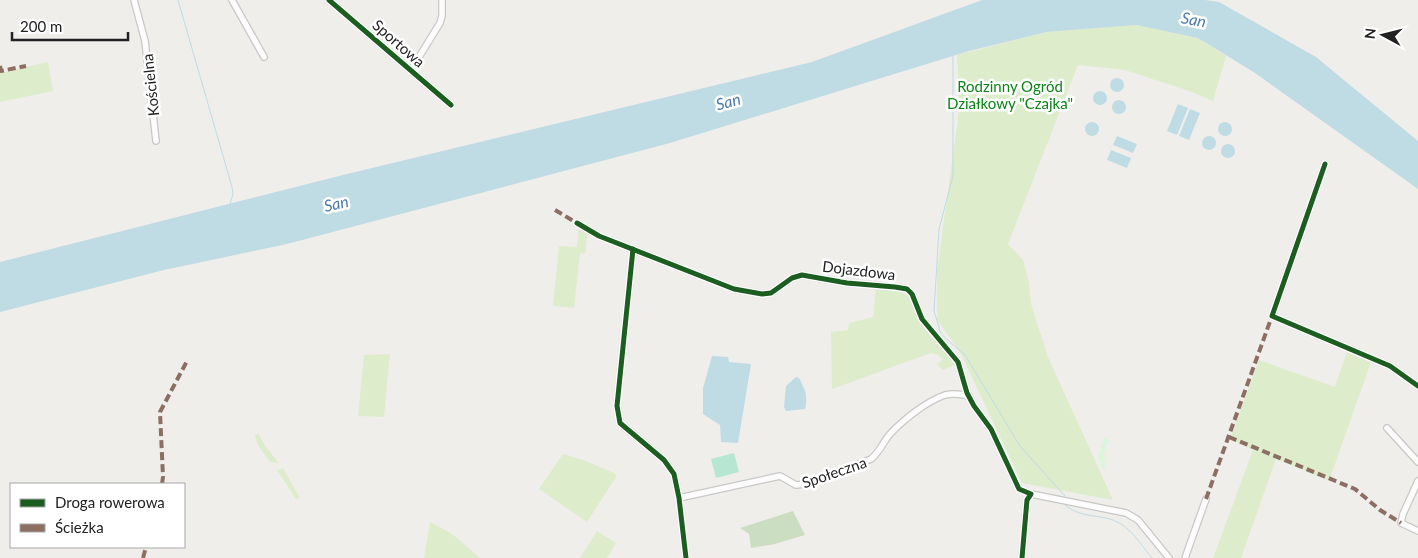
<svg xmlns="http://www.w3.org/2000/svg" width="1418" height="558" font-family="Lato,sans-serif">
  <rect width="100%" height="100%" fill="#f0eeeb"/>
  <g fill="#ddeccb">
    <path d="M1136,25L1198,38L1226,56L1213,101L1192,92L1125,70L1078,65L1008,244L1023,260L1029,282L1031,304L1048,357L1113,500L1022,483L959,350L937,320V271L959,111L957,55L1046,32Z"/>
    <path d="M48,62L53,91L0,102V73Z"/>
    <path d="M579,227L588,232L585,254L580,253L574,308L553,306L559,246L577,247Z"/>
    <path d="M876,288L893,289L908,295L923,326L957,364L943,370L937,364L943,360L938,355L931,353L832,389L831,332L848,330L849,323L873,317Z"/>
    <path d="M1347,352L1371,362L1329,481L1276,459L1241,558H1213L1253,450L1230,439L1259,360L1335,387Z"/>
    <path d="M390,354L384,417L358,416L364,355Z"/>
    <path d="M258,433L265,446L279,463L270,462L258,445L255,436Z"/>
    <path d="M563,454L586,461L616,474V477L587,522L539,489Z"/>
    <path d="M283,468L300,498L296,499L277,470Z"/>
    <path d="M430,522L452,534L480,558H424Z"/>
    <path d="M597,531L616,543L607,558H580Z"/>
  </g>
  <path fill="#cbdec1" d="M793,511L805,535L775,544L751,548L749,534L740,528Z"/>
  <path fill="#daf5da" d="M1104,438L1109,440L1104,452L1105,468L1103,469L1098,457Z"/>
  <path fill="#b7e6d2" d="M734,453L739,472L716,478L711,459Z"/>
  <g fill="#bfdbe3">
    <path d="M982,0H1205L1219,2L1316,57L1418,141V189L1255,73L1198,38L1136,25L1046,32L969,51L670,143L287,244L164,270L0,312V262L347,174L812,62Z"/>
    <circle cx="1117" cy="85" r="7"/>
    <circle cx="1100" cy="98" r="7"/>
    <circle cx="1119" cy="107" r="7"/>
    <path d="M1178,104L1188,108L1177,135L1167,131Z"/>
    <path d="M1190,109L1200,113L1189,140L1179,136Z"/>
    <circle cx="1092" cy="129" r="7"/>
    <circle cx="1225" cy="129" r="7"/>
    <path d="M1117,136L1137,144L1133,153L1113,145Z"/>
    <circle cx="1209" cy="143" r="7"/>
    <circle cx="1228" cy="151" r="7"/>
    <path d="M1111,150L1131,158L1127,168L1107,160Z"/>
    <path d="M712,356L728,357L729,362L751,364L738,443L721,442L720,425L703,414V388Z"/>
    <path d="M796,377L799,378C805,389 808,396 805,409L786,411L784,407L786,386Z"/>
  </g>
  <g fill="none" stroke-linecap="round" stroke-linejoin="round">
    <g stroke="#bfdbe3" stroke-width="1">
      <path d="M178,0L232,187L233,194L230,204"/>
      <path d="M953,55V176L939,229L934,311L941,334L965,355L1020,446L1065,496"/>
      <path d="M1065,505C1081,518 1095,514 1113,520C1130,526 1141,545 1152,558"/>
    </g>
    <g stroke="#c9c8c7" stroke-width="8">
      <g id="minor">
        <path d="M134,0L145,41L156,141"/>
        <path d="M232,0L264,57"/>
        <path d="M329,0L451,105"/>
        <path d="M411,70L440,23L442,16V0"/>
        <path d="M1325,164L1272,316L1390,366L1418,386"/>
        <path d="M577,223L599,236L734,289L762,294L771,293L792,278L802,275L847,283L895,287L907,289L912,294L922,319L958,362L967,393L974,406L991,429L1019,489L1031,494L1027,500L1022,558"/>
        <path d="M633,249L617,406L620,423L664,460L674,474L679,498L686,558"/>
        <path d="M1387,428L1418,462"/>
        <path d="M1418,481L1403,514L1401,523L1418,531"/>
        <path d="M1031,494L1126,513L1138,520L1169,558"/>
        <path d="M679,498L780,476L796,485L807,484L871,459C880,452 883,442 890,434C903,420 927,401 945,395C953,393 961,394 969,396"/>
        <path d="M1185,558L1206,499"/>
      </g>
    </g>
    <use href="#minor" stroke="#fdfcfc" stroke-width="5.5"/>
    <g stroke="#8d6e63" stroke-width="4" stroke-dasharray="8 4" stroke-linecap="butt">
      <path d="M0,66L1,71L26,66"/>
      <path d="M555,210L577,223"/>
      <path d="M1229,437L1355,489L1380,510L1401,523"/>
      <path d="M162,484L163,477L160,412L187,361"/>
      <path d="M1206,499L1272,316"/>
      <path d="M143,558L146,547"/>
    </g>
    <g stroke="#fff" stroke-width="8">
      <g id="cycleway">
        <path d="M329,0L451,105"/>
        <path d="M1325,164L1272,316L1390,366L1418,386"/>
        <path d="M577,223L599,236L734,289L762,294L771,293L792,278L802,275L847,283L895,287L907,289L912,294L922,319L958,362L967,393L974,406L991,429L1019,489L1031,494L1027,500L1022,558"/>
        <path d="M633,249L617,406L620,423L664,460L674,474L679,498L686,558"/>
      </g>
    </g>
    <use href="#cycleway" stroke="#1b5e20" stroke-width="5"/>
  </g>
  <g text-anchor="middle" dominant-baseline="central" stroke-width="5" stroke-linejoin="round" paint-order="stroke">
    <g font-size="15" fill="#222" stroke="#fff">
      <text transform="translate(399 43) rotate(41)">Sportowa</text>
      <text transform="translate(150 85) rotate(-96)">Kościelna</text>
      <text transform="translate(859 270) rotate(7)">Dojazdowa</text>
      <text transform="translate(834 472) rotate(-19)">Społeczna</text>
    </g>
    <g font-size="15" fill="#0c8416" stroke="#fff">
      <text x="1010" y="86">Rodzinny Ogród<tspan x="1010" dy="17">Działkowy "Czajka"</tspan></text>
    </g>
    <g font-size="16" font-style="italic" fill="#4a7aab" stroke="#fff">
      <text transform="translate(1194 19) rotate(11)">San</text>
      <text transform="translate(728 101) rotate(-15)">San</text>
      <text transform="translate(336 203) rotate(-13)">San</text>
    </g>
  </g>
  <rect x="10" y="483" width="175" height="65" fill="#ffffff" stroke="#a7a7a7"/>
  <rect x="20" y="499" width="25" height="8" fill="#1b5e20" stroke="#a7a7a7"/>
  <text x="55" y="508" font-size="15" fill="#222222">Droga rowerowa</text>
  <rect x="20" y="524" width="25" height="8" fill="#8d6e63" stroke="#a7a7a7"/>
  <text x="55" y="533" font-size="15" fill="#222222">Ścieżka</text>
  <g transform="translate(1383 35) rotate(277)" stroke="#ffffff" stroke-width="4" paint-order="stroke">
  <path d="M0-4L9 19L0 12L-9 19Z" fill="#222222"/>
  <text y="-8" font-size="14" font-weight="bold" text-anchor="middle" fill="#222222">N</text>
  </g>
  <path d="M12 32v8h116v-8" fill="none" stroke="#222222" stroke-width="2.5"/>
  <text x="20" y="32" font-size="15" fill="#222222" stroke="#ffffff" stroke-width="4" paint-order="stroke">200 m</text>
</svg>
